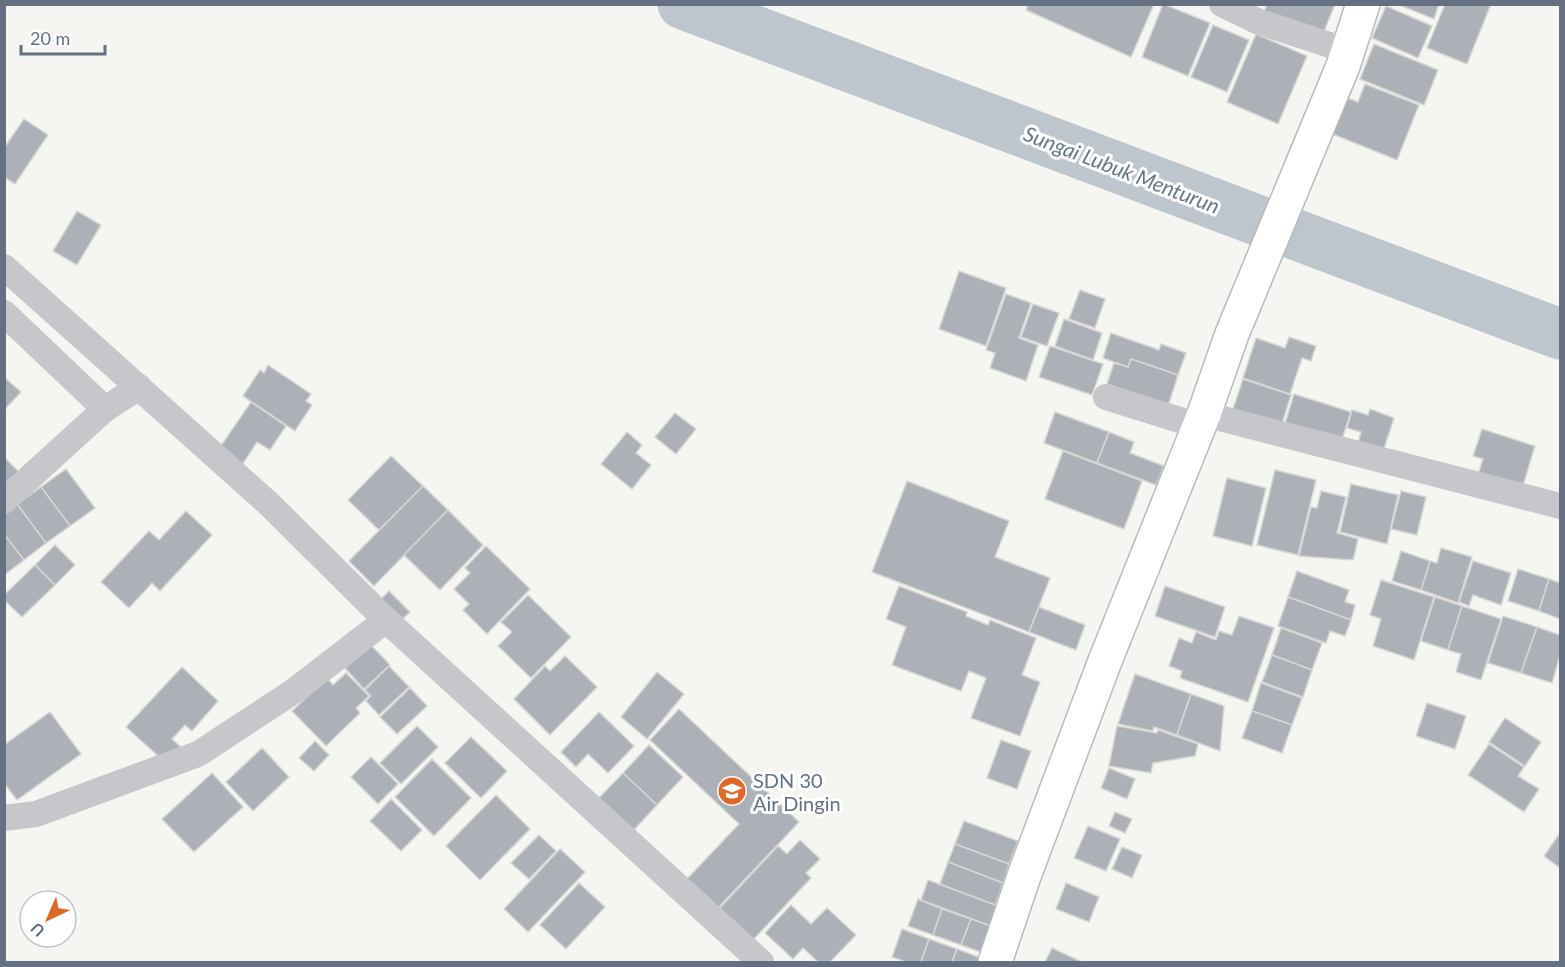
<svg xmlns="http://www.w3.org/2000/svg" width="1565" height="967" font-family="Lato,sans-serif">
  <rect width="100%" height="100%" fill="#f5f5f1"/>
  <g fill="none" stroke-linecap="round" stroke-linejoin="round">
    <path stroke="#bec6cd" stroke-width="51" d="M683,4L1560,334"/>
  </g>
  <g fill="#abb1b7" stroke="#d6d6d4" stroke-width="1.5">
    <path d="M1028,4H1154L1131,57L1026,10Z"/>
    <path d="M1163,4L1210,23L1188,76L1142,57Z"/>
    <path d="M1267,4H1335L1321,39L1263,15Z"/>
    <path d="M1397,4H1439L1434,19Z"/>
    <path d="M1445,4H1491L1467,64L1427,48Z"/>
    <path d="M1386,6L1432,26L1418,58L1372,38Z"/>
    <path d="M1213,25L1249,40L1227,92L1191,77Z"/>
    <path d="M1256,34L1307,56L1278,124L1227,102Z"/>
    <path d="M1374,44L1438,70L1424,105L1360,79Z"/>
    <path d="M1365,84L1419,105L1397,160L1330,133L1345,97L1358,102Z"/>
    <path d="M24,119L48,135L15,184L4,177V148Z"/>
    <path d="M77,211L101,225L77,265L53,251Z"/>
    <path d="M959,271L1006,288L986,346L939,329Z"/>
    <path d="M1080,290L1105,299L1095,328L1069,319Z"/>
    <path d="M1006,294L1031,303L1019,338L1038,345L1026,381L990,368L995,353L986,350Z"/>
    <path d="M1033,304L1059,313L1047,346L1021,337Z"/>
    <path d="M1064,319L1102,333L1093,360L1055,346Z"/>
    <path d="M1111,333L1159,350L1161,344L1186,353L1178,375L1131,359L1128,367L1103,358Z"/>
    <path d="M1289,337L1316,346L1311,361L1302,358L1290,394L1243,378L1256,338L1285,348Z"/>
    <path d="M1050,346L1103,364L1092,395L1039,377Z"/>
    <path d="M1131,359L1178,375L1168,406L1107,384L1114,363L1128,367Z"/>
    <path d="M268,365L311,394L306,401L312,405L295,431L243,396L260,370L264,373Z"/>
    <path d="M5,378L21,392L4,410V379Z"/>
    <path d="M1243,379L1291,395L1281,427L1230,418Z"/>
    <path d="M1294,394L1351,412L1341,442L1283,430Z"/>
    <path d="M251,402L286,426L270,450L257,442L242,465L218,450Z"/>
    <path d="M1370,409L1394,418L1381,458L1356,450L1361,432L1347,428L1352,410L1368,415Z"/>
    <path d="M1055,412L1109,432L1097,463L1044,443Z"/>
    <path d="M675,413L696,429L676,454L655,437Z"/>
    <path d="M1482,429L1535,446L1521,492L1477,478L1483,459L1473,456Z"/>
    <path d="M627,432L642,445L636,453L651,465L632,489L601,464Z"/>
    <path d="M1109,432L1134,442L1130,453L1164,466L1156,485L1097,463Z"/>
    <path d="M1063,451L1142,481L1124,529L1045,499Z"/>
    <path d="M391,456L423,486L379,530L348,500Z"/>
    <path d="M4,457L19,472L4,487Z"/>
    <path d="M66,469L95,508L70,526L41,487Z"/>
    <path d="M1275,470L1316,480L1298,555L1257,545Z"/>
    <path d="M1227,478L1266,488L1252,546L1213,536Z"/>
    <path d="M907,481L1009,521L995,557L1050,578L1029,632L872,572Z"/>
    <path d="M1351,484L1398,495L1387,544L1340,532Z"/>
    <path d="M423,486L448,510L374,586L349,561Z"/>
    <path d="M41,487L70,526L46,543L17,504Z"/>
    <path d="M1321,491L1346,497L1337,533L1358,539L1353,560L1299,556L1311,507L1317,508Z"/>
    <path d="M1401,491L1426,497L1417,535L1391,529Z"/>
    <path d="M17,504L46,543L24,560L4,534V514Z"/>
    <path d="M448,510L483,545L440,590L404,555Z"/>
    <path d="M186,511L212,535L160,591L152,583L129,608L101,582L149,531L159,540Z"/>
    <path d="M4,534L24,560L4,575Z"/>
    <path d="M55,545L75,565L55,585L35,565Z"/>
    <path d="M486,546L530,589L487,634L463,610L469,604L454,589L470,573L465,568Z"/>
    <path d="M1441,548L1472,557L1458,603L1421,590L1430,561L1437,563Z"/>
    <path d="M1401,551L1430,561L1421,590L1392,581Z"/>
    <path d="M1473,561L1511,573L1501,605L1473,595L1469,606L1459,602Z"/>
    <path d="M35,565L55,585L22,617L4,600V595Z"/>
    <path d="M1518,569L1549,579L1539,611L1508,601Z"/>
    <path d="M1297,571L1349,590L1345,602L1355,605L1351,620L1288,597Z"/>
    <path d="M1549,579L1560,583V619L1539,611Z"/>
    <path d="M1381,580L1434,597L1414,660L1373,646L1381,619L1370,615Z"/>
    <path d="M899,586L967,612L966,616L988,625L990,620L1036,638L1022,675L1040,682L1020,736L971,718L986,678L969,671L961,691L892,665L906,627L886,619Z"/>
    <path d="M1165,586L1225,607L1215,637L1155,616Z"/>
    <path d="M389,591L410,612L398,623L378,602Z"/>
    <path d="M528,595L571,637L531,678L498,646L512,632L501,622Z"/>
    <path d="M1288,597L1351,620L1345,636L1330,631L1326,643L1278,626Z"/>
    <path d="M1435,597L1462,606L1448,650L1421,641Z"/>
    <path d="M1462,606L1501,619L1481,680L1456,672L1461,654L1448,650Z"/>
    <path d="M1039,607L1085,625L1076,650L1029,632Z"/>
    <path d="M1239,616L1274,628L1248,702L1180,678L1182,671L1169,666L1179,638L1192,643L1196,632L1216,640L1219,631L1232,635Z"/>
    <path d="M1503,616L1537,627L1521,673L1488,663Z"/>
    <path d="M1537,627L1560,635V655L1552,683L1521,673Z"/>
    <path d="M1281,628L1322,643L1312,670L1272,655Z"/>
    <path d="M371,645L390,665L364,689L345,668Z"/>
    <path d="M1272,655L1312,670L1303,697L1262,682Z"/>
    <path d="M565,656L597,687L550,735L514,699L545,666L550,671Z"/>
    <path d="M389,666L409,687L379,715L366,701L371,696L365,690Z"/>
    <path d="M182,667L218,701L192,731L185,725L172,739L182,748L167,764L126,727Z"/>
    <path d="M657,672L684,694L647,739L621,717Z"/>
    <path d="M346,673L369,696L356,708L360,713L326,746L292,711L327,678L333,685Z"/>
    <path d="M1135,674L1191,694L1177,735L1154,727L1153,731L1118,724Z"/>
    <path d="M1261,683L1302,698L1292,725L1252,711Z"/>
    <path d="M410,688L427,706L397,734L380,717Z"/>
    <path d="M1191,694L1224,706L1220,751L1177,735Z"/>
    <path d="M1427,703L1466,716L1455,749L1416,736Z"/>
    <path d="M679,709L799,822L718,908L687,879L739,824L650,740Z"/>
    <path d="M1252,711L1292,725L1282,753L1242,738Z"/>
    <path d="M50,712L81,754L17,800L4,783V745Z"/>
    <path d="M599,712L634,746L608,773L588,754L576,767L561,752Z"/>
    <path d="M1505,718L1541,742L1525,766L1489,742Z"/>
    <path d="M417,726L438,747L401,784L380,763Z"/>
    <path d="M1117,726L1157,733L1158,730L1198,744L1195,756L1153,763L1151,773L1109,766Z"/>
    <path d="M471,737L507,771L481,798L445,763Z"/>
    <path d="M1001,740L1031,751L1017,789L987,778Z"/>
    <path d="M315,741L329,755L314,771L299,758Z"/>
    <path d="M1489,744L1524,767L1518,776L1539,789L1524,812L1468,775Z"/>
    <path d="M649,745L683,777L657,805L623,773Z"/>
    <path d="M262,748L289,777L253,811L226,782Z"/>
    <path d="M371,757L398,784L378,804L351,777Z"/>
    <path d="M432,759L471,798L434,836L395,797Z"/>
    <path d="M1109,768L1135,779L1127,799L1101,788Z"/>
    <path d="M212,773L243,807L194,852L162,819Z"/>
    <path d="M623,773L657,805L630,834L595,802Z"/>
    <path d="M496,795L530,829L480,880L446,846Z"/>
    <path d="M391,799L422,830L401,851L370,821Z"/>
    <path d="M1115,812L1132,819L1125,833L1109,826Z"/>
    <path d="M964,821L1018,841L1009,864L955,844Z"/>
    <path d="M1088,826L1120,839L1106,871L1074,858Z"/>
    <path d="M1560,833V868L1544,856Z"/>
    <path d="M539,835L556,851L529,879L511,863Z"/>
    <path d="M800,840L820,859L806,873L811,878L752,941L719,909L778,846L787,854Z"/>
    <path d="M955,844L1009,864L1003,883L948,862Z"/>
    <path d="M1122,847L1142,855L1132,878L1112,869Z"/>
    <path d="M560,849L585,872L528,932L504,909Z"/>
    <path d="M948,862L1003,883L995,905L940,884Z"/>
    <path d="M928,880L1003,908L996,928L921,900Z"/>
    <path d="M579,883L605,907L566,949L540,925Z"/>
    <path d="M1066,883L1099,897L1089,922L1056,909Z"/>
    <path d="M918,899L942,909L933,935L908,926Z"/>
    <path d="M791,905L811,924L827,908L856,935L830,962H818L803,948L793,959L765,933Z"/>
    <path d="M942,909L971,919L961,945L933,935Z"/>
    <path d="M971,919L996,928L986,954L961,945Z"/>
    <path d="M902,929L929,939L921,962H906L892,957Z"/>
    <path d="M929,939L957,949L952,962H921Z"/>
    <path d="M1052,948L1082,962H1045Z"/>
    <path d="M957,949L981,958L979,962H952Z"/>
  </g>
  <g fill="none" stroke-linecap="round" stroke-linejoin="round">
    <g stroke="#b7babf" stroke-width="36">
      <path id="secondary" d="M995,962L1024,876L1105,661L1204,414L1232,334L1343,66L1363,4"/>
    </g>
    <g stroke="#c5c7cb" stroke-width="26">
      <path d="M1222,4L1257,21L1348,51"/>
      <path d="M4,267L269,504L386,620L761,962"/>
      <path d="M4,313L105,409"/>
      <path d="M1106,397L1199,426"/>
      <path d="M1204,414L1560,506"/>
      <path d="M4,501L105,409L139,387"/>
      <path d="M4,818L36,814L198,754L294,691L386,620"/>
    </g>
    <use href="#secondary" stroke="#fff" stroke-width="33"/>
  </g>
  <defs>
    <g id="school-disc" transform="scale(1.5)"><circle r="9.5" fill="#df6828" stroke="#fff"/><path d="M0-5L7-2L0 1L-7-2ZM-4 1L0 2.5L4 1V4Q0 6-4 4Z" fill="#fff"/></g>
  </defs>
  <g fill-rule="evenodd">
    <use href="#school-disc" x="732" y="791"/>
  </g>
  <g text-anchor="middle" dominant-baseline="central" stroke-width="6" stroke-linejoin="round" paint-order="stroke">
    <g font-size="20" fill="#657182" stroke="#fff" text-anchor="start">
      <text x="753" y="780">SDN 30<tspan x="753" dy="23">Air Dingin</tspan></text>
    </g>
    <g font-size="21" font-style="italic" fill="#657985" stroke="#fff">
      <text transform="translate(1122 169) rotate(21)">Sungai Lubuk Menturun</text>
    </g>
  </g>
  <rect width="1565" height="967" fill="none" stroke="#657182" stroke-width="12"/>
  <g transform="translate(48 919) rotate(224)"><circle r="28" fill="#ffffff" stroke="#c1c6cd" stroke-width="1.5"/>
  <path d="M0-4.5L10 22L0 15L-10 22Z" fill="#df6828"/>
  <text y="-9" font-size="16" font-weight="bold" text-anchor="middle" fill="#657182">U</text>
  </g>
  <path d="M21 45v9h84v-9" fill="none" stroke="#657182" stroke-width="3"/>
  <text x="30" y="45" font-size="18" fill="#657182" stroke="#ffffff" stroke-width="4.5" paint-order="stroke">20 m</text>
</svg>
